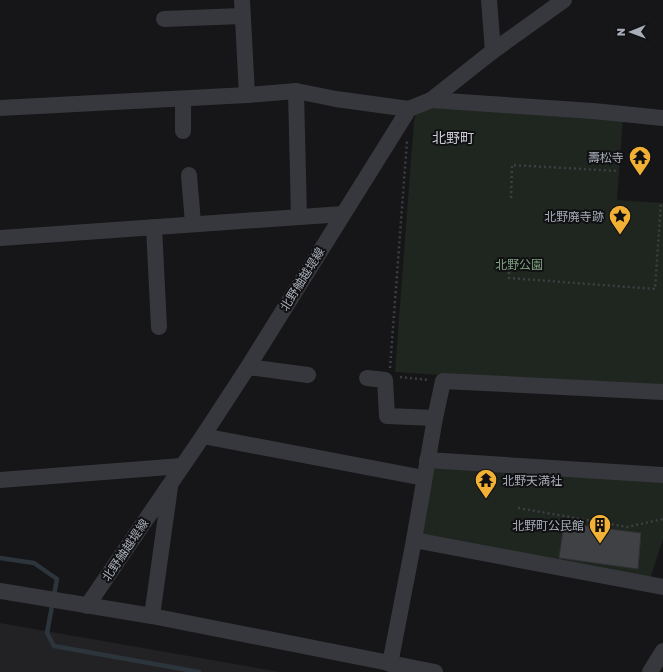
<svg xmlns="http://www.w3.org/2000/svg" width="663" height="672" font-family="'Golos Text','Noto Sans JP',sans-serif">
  <rect width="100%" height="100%" fill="#161618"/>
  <path fill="#222225" d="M0,623L280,672H0Z"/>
  <g fill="#1e261f">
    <path d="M433,105L623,118L617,200L663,203V390L395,372L414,120L418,109Z"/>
    <path d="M430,466L663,481V539L650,579L419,537Z"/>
  </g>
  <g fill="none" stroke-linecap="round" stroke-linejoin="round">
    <path stroke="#2c353c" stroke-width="4.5" d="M0,558L34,563L57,579L47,633L54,646L199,672"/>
  </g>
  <path fill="#404145" stroke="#303034" d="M564,523L641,533L638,569L559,558Z"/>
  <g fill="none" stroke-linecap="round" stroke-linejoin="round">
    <g stroke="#3d3f44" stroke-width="2.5" stroke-dasharray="2 3" stroke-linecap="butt">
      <path d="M511,198L512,165L618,171"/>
      <path d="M509,267V278L655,289L661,202"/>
      <path d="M390,368L407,141"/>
      <path d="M400,377L429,380"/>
      <path d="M518,508L627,527L663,519"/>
    </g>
    <g stroke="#37383d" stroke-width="16">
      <path d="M242,0L247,95"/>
      <path d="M489,0L493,51"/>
      <path d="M164,19L242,16"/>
      <path d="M296,91L299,217"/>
      <path d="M183,99V131"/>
      <path d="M431,100L593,111L663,118"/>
      <path d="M0,108L247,95L296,91L336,99L409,109"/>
      <path d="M189,175L193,223"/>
      <path d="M154,227L159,327"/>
      <path d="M0,238L343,214"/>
      <path d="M248,367L308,375"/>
      <path d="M367,378L385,380L387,416L435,418"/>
      <path d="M203,436L424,478"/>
      <path d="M427,460L663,475"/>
      <path d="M0,480L182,466"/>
      <path d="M414,540L663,587"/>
      <path d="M0,591L152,616L435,672"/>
      <path d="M87,606L203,436L248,367L409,109L431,100L493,51L564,0"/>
      <path d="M152,616L170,487"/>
      <path d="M390,664L414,540L435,418L443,381L663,392"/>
      <path d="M650,672L663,651"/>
    </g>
  </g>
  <defs>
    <g id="temple-pin" transform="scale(1.15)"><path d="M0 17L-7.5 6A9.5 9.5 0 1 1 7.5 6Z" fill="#f2b134" stroke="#111113"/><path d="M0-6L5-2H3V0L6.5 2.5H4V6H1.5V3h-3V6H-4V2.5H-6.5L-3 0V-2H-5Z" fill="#111"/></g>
    <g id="sight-pin" transform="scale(1.15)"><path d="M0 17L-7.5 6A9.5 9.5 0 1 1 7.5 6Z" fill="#f2b134" stroke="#111113"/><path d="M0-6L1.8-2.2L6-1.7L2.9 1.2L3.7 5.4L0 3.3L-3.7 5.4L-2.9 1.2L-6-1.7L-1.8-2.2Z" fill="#111"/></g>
    <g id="building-pin" transform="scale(1.15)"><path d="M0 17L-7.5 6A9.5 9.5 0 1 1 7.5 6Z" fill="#f2b134" stroke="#111113"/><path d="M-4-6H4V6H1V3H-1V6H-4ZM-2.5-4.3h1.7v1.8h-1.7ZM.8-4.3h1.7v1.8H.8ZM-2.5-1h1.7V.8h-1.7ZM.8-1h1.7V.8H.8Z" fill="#111"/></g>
  </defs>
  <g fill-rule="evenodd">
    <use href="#temple-pin" x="640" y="157"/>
    <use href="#sight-pin" x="620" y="216"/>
    <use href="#temple-pin" x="486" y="480"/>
    <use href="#building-pin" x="600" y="525"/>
  </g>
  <g text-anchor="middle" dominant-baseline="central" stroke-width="4" stroke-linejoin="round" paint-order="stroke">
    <g font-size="12" fill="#a8adb8" stroke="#111113" text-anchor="end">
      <text x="624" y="157">壽松寺</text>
      <text x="604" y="216">北野廃寺跡</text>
      <text x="502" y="480" text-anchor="start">北野天満社</text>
      <text x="584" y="525">北野町公民館</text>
    </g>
    <g font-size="12" fill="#7fa381" stroke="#111113">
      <text x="519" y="264">北野公園</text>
    </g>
    <g font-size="12" fill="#a8adb8" stroke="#111113">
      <text transform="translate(302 279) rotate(-58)">北野舳越堤線</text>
      <text transform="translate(125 550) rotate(-56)">北野舳越堤線</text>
    </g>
    <g font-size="14" fill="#c9ccd4" stroke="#111113">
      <text x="453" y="137">北野町</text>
    </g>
  </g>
  <g transform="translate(631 32) rotate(269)" stroke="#111113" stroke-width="3" paint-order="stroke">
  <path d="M0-3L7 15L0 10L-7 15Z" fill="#a8adb8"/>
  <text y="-6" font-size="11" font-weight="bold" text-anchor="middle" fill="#a8adb8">N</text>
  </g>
</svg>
